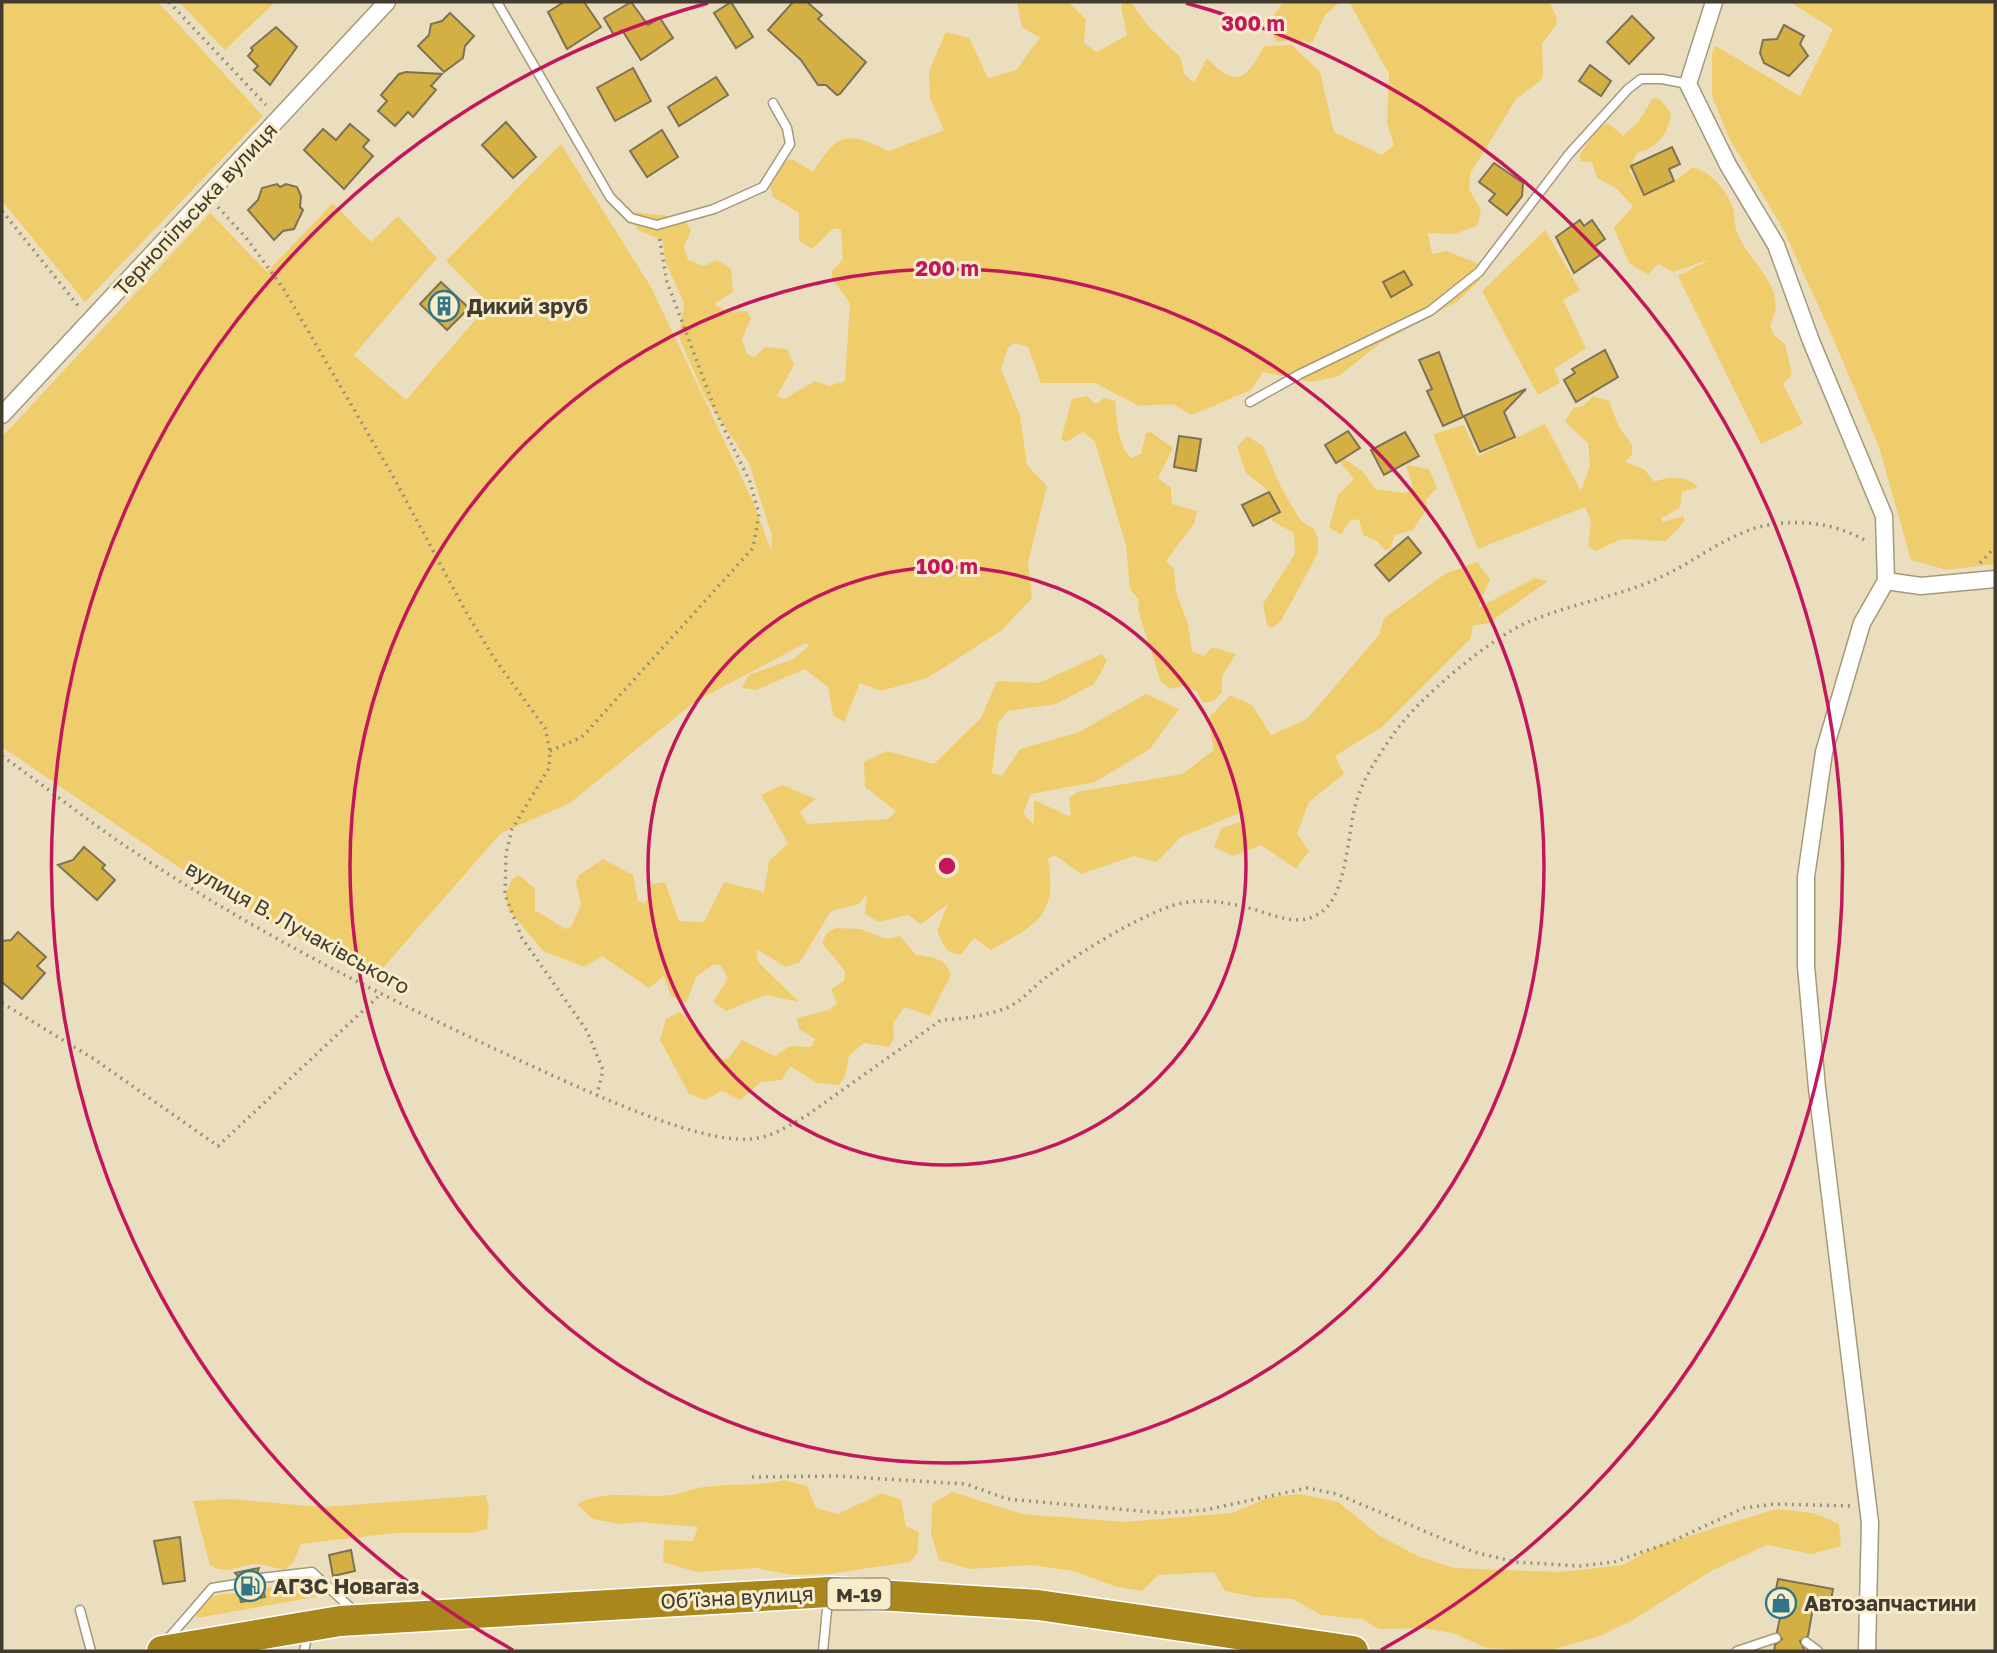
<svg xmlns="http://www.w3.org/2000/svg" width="1997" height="1653" font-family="'Golos Text',sans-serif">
  <rect width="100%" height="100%" fill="#ebdebe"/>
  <g fill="#f0cd6c">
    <path d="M2,2H158L263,116L85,302L2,201Z"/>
    <path d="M179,2H275L225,50Z"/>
    <path d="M1017,2H1068L1086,19L1084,43L1097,52L1127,35L1121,7L1123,2H1131L1148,26L1181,58L1184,74L1194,83L1207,58C1236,89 1246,80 1264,46L1292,45L1320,72L1334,132L1382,155L1394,145L1387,123L1389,74L1349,2H1549L1557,18L1556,25L1542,44L1543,75L1540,81L1516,99L1470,174L1469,189L1481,210L1478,225L1455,234L1428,233L1432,254L1447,251L1479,264L1480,280L1458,301L1379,344L1339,376L1311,382L1263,372L1251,390L1192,415L1173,404L1139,406L1095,383H1041L1028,347L1014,343L1008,348L1001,369L1020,415L1027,465L1047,486L1028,563L1032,598L1001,631L927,678L881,691L860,683L844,722L833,715L828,687L805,669L756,690L742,688L749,675L793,659L809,646L806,643L696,701L570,803L501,833L375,977L227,900L2,747V437L210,213L267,272L333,203L371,242L398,216L437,258L354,355L406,400L489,304L446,261L561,144L651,287L752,499L771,550L772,536L749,463L705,397L679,337L684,303L665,261L663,241L638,230L631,218L635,212L684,218L691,231L684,246L688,260L704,266L717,260L731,269L733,292L714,304L727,312L747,311L751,318L742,339L747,354L754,357L765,347L787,349L794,365L777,396L784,399L815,381L829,386L845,381L850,303L832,279V271L843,259L841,230L834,228L812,249L799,241V213L773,197L767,171L772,166L792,159L813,172C838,132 847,131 889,151L944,130L930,99L929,71L946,32L969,38L988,78L1016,70L1040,38L1022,27Z"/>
    <path d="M1284,2H1340L1325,15L1312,43L1293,40L1276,42L1269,22Z"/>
    <path d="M1790,2H1995V564L1947,570L1911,560L1879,447L1829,329L1782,227L1729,138L1712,96V53L1716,46L1800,96L1833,29Z"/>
    <path d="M1653,98L1660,99L1671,114C1668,135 1658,147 1637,153L1629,171L1643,192L1671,184L1693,167C1709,171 1724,188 1731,203C1736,213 1733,225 1738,235C1752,266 1790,289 1770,325L1774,335L1785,344L1792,374L1783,384L1803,424L1761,444L1678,276L1711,259L1673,272L1658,264L1648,275L1629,263L1614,228L1633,206L1616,188L1597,178L1592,162L1581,161L1579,156L1598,128L1608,123L1623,136L1638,122Z"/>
    <path d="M1545,230L1580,290L1563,300L1586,348L1554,369L1560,383L1538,395L1482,291Z"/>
    <path d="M1087,396L1096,404L1104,398L1115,401C1117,421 1117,443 1131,458L1141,454L1146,433L1151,432L1173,448L1158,478L1171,488L1172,504L1197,511L1195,522L1166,561L1174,569L1176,592L1188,624L1192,651L1204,656L1212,647L1236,654L1222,676V692L1214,701L1203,703L1197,692L1185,685L1171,689L1161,682L1138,610L1139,600L1130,589L1126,545L1095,442L1083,432L1066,442L1061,439L1072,399Z"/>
    <path d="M1593,396L1609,401L1619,427L1632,445V455L1625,462L1644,469L1654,482C1668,476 1687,475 1698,487L1682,492L1680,508L1661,518L1663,522L1683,516L1685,521L1666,541L1621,539L1596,551L1588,546L1591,521L1585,507L1478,549L1433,434L1464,425L1478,456L1545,424L1581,491L1590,466L1588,443L1565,422L1573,408L1583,406Z"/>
    <path d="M1247,436L1263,446L1281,487L1301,521L1314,529L1318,538V553L1281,621L1272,628L1267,625L1263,604L1295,554L1294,533L1272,521L1274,501L1269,491L1246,473L1237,447Z"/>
    <path d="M1345,459L1363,472L1375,489L1406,493L1413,487L1406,465L1429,469L1437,488L1426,499L1427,508L1413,530L1395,535L1390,549L1385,550L1377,541L1363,535L1359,519L1350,521L1341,534L1329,528L1338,495L1354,479L1340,462Z"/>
    <path d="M1477,562L1490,579L1478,608L1535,578L1548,581L1487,624L1473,625L1471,638L1382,727L1335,756L1344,774L1309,802L1297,834L1309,851L1296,869L1261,845L1233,856L1214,847L1221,828L1245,821L1242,812L1181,837L1157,862L1134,856L1081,874L1055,855L1048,858C1058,916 1037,924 991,950L974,938L961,955L947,951L937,931L948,904L921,924L908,915L879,922L865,914L867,894L859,904L831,911L800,962L786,967L756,949L758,962L799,1002L766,995L726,1011L713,1002L728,978L721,966L714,964L696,977L686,1003L671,996L664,976L649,988L602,956L584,967L543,951L509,910L505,895L512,879L518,875L535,888V910L565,929L571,927L581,905L576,882L579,875L603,859L633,875L638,901L645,904L652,884L665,882L679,921L704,922L724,882L764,892L769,861L788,843L761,795L782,785L816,799L800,812L807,824L888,819L896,811L865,787L864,762L887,751L934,764L981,718L997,681L1039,683L1102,654L1107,661L1094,684L1056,704L1008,711L998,723L992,773L1002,776L1020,749L1079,732L1146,694L1179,709L1150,749L1095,782L1031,794L1023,814L1034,824V800L1071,817L1069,798L1077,792L1182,774L1214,750L1208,719L1230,695L1252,705L1271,735L1307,719L1379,635L1384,618L1445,574Z"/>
    <path d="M836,928L861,929L886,939L900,936L916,955C933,957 946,958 951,975L930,1016L905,1007L893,1023L894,1037L889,1047L864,1043L849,1056L845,1076L839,1085L817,1083L790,1066L782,1080L761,1082L740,1100L722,1091L705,1100L689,1094L660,1040L666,1019L679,1012C697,1024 704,1045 719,1060L729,1058L742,1040L775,1056L790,1046L811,1047L815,1039L799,1029L797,1018L828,1010L837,1004L831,989L844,981L845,971L822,943L827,933Z"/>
    <path d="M784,1480L807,1486L816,1508L838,1514L882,1493L901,1500L906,1526L919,1532L917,1553L910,1562L829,1574L792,1575L756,1568L697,1572L663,1562L664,1540L693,1541L698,1527L640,1522L619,1524L593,1519L577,1504C607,1488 640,1499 672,1495C681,1493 689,1490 698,1488C727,1483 755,1487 784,1480Z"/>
    <path d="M952,1492L1022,1514L1124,1522L1232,1513L1270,1497L1300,1494L1338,1502L1380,1536L1420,1557L1454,1568L1560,1572L1623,1565L1657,1546L1776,1509L1814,1513L1839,1524L1841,1546L1812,1554L1767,1545L1713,1570L1631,1621L1600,1636L1548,1651L1486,1648L1453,1633L1422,1628L1379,1629L1362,1619L1321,1615L1293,1599L1255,1597L1225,1591L1214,1572L1158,1575L1142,1591L1117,1587L1073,1571L1031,1565L970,1569L939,1560L931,1534L932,1504Z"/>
    <path d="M486,1495L489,1509L487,1529L474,1533H394L301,1544L293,1563L284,1570C275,1568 264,1564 255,1564C239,1565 225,1576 210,1565L193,1501L228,1499L323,1507Z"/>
    <path d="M306,1583L314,1586L320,1596L197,1618C196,1586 245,1593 265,1597L263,1588Z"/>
  </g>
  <g fill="#d3af44" stroke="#7d7255" stroke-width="2">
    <path d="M564,2H584L601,27L567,49L548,12Z"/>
    <path d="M631,2L648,25L660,18L673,38L641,60L622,30L614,35L604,18Z"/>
    <path d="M731,2L753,37L736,48L714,13Z"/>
    <path d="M793,2H807L822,15L818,19L866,62L840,94L837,95L826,85H818L801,60L768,30Z"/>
    <path d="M450,13L474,36L465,46L463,58L444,72L418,46L429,35L431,24L442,21Z"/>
    <path d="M1632,16L1654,38L1629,64L1607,42Z"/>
    <path d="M1784,25L1804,36L1800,44L1808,56L1789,76L1764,63L1760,53L1763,40L1777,39Z"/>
    <path d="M276,27L297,47L270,85L254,70L258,66L248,56L253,50L251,48Z"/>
    <path d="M1590,65L1611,81L1601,96L1579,81Z"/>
    <path d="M633,68L651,101L615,121L597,88Z"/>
    <path d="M406,72L442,74L431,86L436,90L413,117L408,112L395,126L378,111L387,101L381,95L399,74Z"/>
    <path d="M716,77L728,95L679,126L668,107Z"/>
    <path d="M506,122L536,157L513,178L482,145Z"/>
    <path d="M350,124L369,140L363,147L373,156L344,189L304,150L323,129L336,140Z"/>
    <path d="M662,130L678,157L647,177L630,151Z"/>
    <path d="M1672,147L1680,164L1669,169L1674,181L1644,195L1631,166Z"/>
    <path d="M1494,163L1523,183L1522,196L1507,215L1489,201L1495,194L1479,182Z"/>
    <path d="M277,184L280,187L286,184L297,187L301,196L300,207L303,210L294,229L283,231L274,240L248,210L258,200L262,188Z"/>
    <path d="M1580,220L1584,226L1592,220L1605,239L1594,247L1600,255L1574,273L1556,237Z"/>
    <path d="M1404,271L1412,285L1391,297L1383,282Z"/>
    <path d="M441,282L469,308L447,330L420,304Z"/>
    <path d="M1605,350L1618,377L1576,402L1564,380L1575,373L1572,369Z"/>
    <path d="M1439,352L1463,417L1443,426L1427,391L1432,389L1419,360Z"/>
    <path d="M1526,389L1504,412L1515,437L1480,452L1464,416Z"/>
    <path d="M1348,431L1360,448L1336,463L1325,445Z"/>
    <path d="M1405,432L1419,456L1384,475L1371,450Z"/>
    <path d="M1179,436L1201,439L1196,471L1174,467Z"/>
    <path d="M1269,492L1280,512L1253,526L1242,505Z"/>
    <path d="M1408,537L1421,553L1389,581L1375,565Z"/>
    <path d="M84,847L105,865L102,868L115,880L97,900L58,865L73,860Z"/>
    <path d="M18,932L46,957L37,966L45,973L22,999L2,982V941L11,940Z"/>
    <path d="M180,1537L185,1581L163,1584L154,1541Z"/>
    <path d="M351,1550L355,1571L333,1576L329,1555Z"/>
    <path d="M259,1568L255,1579L262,1584L265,1597L241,1602L238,1590L243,1582L235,1573Z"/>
    <path d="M1778,1579L1833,1589L1829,1611L1813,1608L1808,1636L1800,1641L1805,1651H1774L1775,1645L1782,1639L1777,1632L1783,1603L1774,1601Z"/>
  </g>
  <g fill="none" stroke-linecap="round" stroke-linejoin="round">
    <g stroke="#a4997b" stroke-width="11">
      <g id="lane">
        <path d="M497,2L610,197L631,218L657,225L714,209L763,187L790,144L787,128L773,103"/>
        <path d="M1250,402L1300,374L1430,311L1479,272L1569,154L1628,89L1641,79H1662L1688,84"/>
        <path d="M261,1578L312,1572L355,1612"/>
        <path d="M80,1610L91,1651"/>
        <path d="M167,1640L212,1588L237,1584"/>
        <path d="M1806,1642L1818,1651"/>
        <path d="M304,1651L308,1633"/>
        <path d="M823,1651L828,1599"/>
        <path d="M1737,1651L1776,1638"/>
      </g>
    </g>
    <g stroke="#a4997b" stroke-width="19">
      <g id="street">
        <path d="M1714,2L1688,84L1728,165L1776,245L1811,341L1884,516L1886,581L1862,623L1824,752L1806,877V966L1817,1088L1870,1523L1867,1651"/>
        <path d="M2,415L387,2"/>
        <path d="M1886,581L1921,586L1995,579"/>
      </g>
    </g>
    <g stroke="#fff" stroke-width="33">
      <path id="highway" d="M162,1651L340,1621L829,1592L1038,1605L1353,1651"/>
    </g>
    <g stroke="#9a917a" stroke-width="3.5" stroke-dasharray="2 5" stroke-linecap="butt">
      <path d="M169,2L266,105"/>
      <path d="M218,207L247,239L283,288L394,478L466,612L494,658L545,728L550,751L549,768L512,829L506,854L505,895L522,938L587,1031L603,1070L597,1095"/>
      <path d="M2,211L80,308"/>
      <path d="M1980,563L1995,547"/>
      <path d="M550,751L582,737L753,548L759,514L750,482L716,412L667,282L659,236"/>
      <path d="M2,756C45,786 86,820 130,849C264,939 411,1011 558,1078C603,1098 711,1148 758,1138C776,1135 791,1124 806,1116L941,1020C962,1019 984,1016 1004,1009C1019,1004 1033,987 1045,978C1082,951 1128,922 1171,906C1195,898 1221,901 1245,907C1272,913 1302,932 1326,908C1347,887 1348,831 1356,803C1363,778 1380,753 1395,732C1419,698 1489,639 1528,622C1570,604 1617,597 1659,578C1695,562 1729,532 1768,525C1803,519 1838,524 1868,542"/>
      <path d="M2,1003L94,1059L218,1146L382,993"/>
      <path d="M752,1477L836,1476L966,1484L1007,1499L1162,1513L1205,1510L1307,1488L1337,1494L1474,1552L1516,1562L1580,1566L1614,1562L1668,1543L1744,1508L1775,1504L1853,1506"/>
    </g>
    <use href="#lane" stroke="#fff" stroke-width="8"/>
    <use href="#street" stroke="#fff" stroke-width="16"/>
    <use href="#highway" stroke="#a9871d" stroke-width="30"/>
  </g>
  <g fill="none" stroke="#c2185b" stroke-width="3.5">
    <circle cx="947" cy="866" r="299"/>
    <circle cx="947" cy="866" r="597"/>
    <path d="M513 1650A896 896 0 0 1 708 3M1186 3A896 896 0 0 1 1381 1650"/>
  </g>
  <defs>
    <g id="building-ring" transform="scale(1.575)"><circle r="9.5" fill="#f8eccb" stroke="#317684" stroke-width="1.5"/><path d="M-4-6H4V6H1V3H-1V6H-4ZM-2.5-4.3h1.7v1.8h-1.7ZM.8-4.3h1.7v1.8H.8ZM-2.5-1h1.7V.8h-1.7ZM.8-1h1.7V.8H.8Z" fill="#317684"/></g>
    <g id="fuel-ring" transform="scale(1.575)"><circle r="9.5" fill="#f8eccb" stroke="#317684" stroke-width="1.5"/><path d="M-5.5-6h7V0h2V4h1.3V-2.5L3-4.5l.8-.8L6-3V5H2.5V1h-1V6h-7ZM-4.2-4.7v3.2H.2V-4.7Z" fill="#317684"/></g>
    <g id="shop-ring" transform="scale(1.575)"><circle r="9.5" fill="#f8eccb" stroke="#317684" stroke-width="1.5"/><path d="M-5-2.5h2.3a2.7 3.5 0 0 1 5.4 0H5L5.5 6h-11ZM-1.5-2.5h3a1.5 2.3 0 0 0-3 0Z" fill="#317684"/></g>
  </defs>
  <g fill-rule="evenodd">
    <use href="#building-ring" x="444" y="306"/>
    <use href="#fuel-ring" x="250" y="1586"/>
    <use href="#shop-ring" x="1781" y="1603"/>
  </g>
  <g text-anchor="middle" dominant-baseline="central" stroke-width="6" stroke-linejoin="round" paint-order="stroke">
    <rect fill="#f8eccb" stroke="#78715e" stroke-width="2" x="827.5" y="1578.5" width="63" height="31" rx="5"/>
    <g font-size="19" font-weight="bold" fill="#413c2f">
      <text x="859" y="1594">М-19</text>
    </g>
    <g font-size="21" fill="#413c2f" stroke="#f8eccb">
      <text transform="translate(195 209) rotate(-47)">Тернопільська вулиця</text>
      <text transform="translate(298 927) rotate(29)">вулиця В. Лучаківського</text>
      <text transform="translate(737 1597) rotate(-3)">Обʼїзна вулиця</text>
    </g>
    <g font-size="21" font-weight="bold" fill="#413c2f" stroke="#f8eccb" text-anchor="start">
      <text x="467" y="306">Дикий зруб</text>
      <text x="273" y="1586">АГЗС Новагаз</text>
      <text x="1804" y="1603">Автозапчастини</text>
    </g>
  </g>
  <circle cx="947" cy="866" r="10" fill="#c2185b" stroke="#f8eccb" stroke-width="3.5"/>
  <g font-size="21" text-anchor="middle" font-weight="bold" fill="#c2185b" stroke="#f8eccb" stroke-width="6" stroke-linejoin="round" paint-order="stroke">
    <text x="1253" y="31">300 m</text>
    <text x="947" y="276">200 m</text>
    <text x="947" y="574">100 m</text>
  </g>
  <rect width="1997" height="1653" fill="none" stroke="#413c2f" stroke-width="7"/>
</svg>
